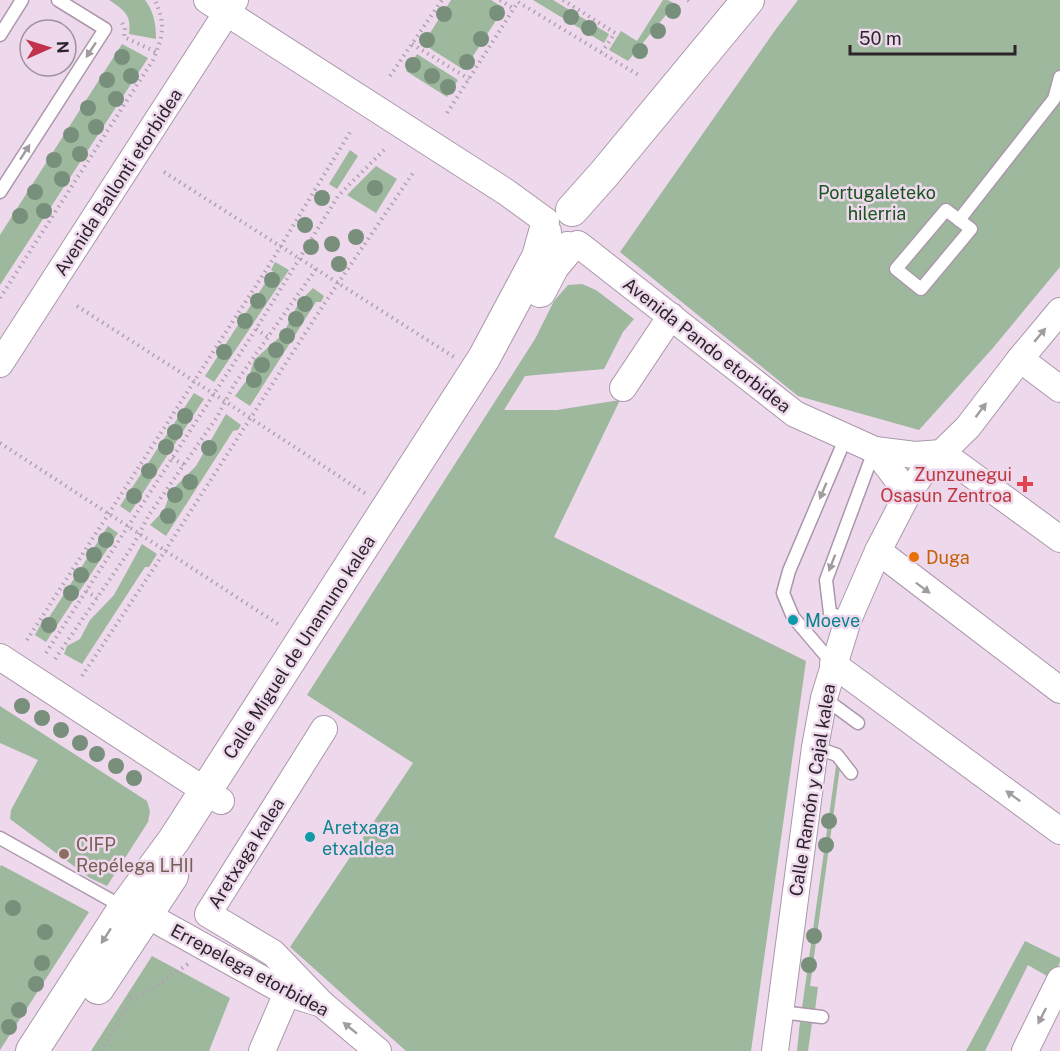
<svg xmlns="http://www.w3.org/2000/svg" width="1060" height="1051" font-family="'Public Sans',sans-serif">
  <rect width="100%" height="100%" fill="#edd8ec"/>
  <g fill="#9db89d">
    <path d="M109,0H145C154,12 156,24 156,39L129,34C132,15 124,10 109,0Z"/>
    <path d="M451,0H491L504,8L464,70L423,44Z"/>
    <path d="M533,0H553L609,34L604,43Z"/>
    <path d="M663,0H668L675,4L628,61L609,50L621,31L637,41Z"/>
    <path d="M798,0H1060V267L992,349L919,430L798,396L620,252L776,29Z"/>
    <path d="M122,44L148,58L0,285V235Z"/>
    <path d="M417,54L458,80L447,97L406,71Z"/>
    <path d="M350,150L358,156L337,189L329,184Z"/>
    <path d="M376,166L397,179L376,213L347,195Z"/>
    <path d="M275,262L289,270L214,382L205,376L273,271L271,270Z"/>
    <path d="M582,284L596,290L634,319L623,332L604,369L525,376L504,410H557L620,400L554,537L806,661L751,1051H406L290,947L413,763L307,695L535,339L554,301L568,285Z"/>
    <path d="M313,288L324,296L321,302H316L250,406L235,396L249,377L254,360L283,334L299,302Z"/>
    <path d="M194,393L204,399L130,513L120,506Z"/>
    <path d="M226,414L241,425L238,430L233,431L166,536L150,525L164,510L171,491L196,466Z"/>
    <path d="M108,526L118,533L46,642L35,635L41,624L46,622Z"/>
    <path d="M142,544L157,554L149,567H145L82,664L64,654L67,646L80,639L90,620L114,595Z"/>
    <path d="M0,706L147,801L150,811L148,822L107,886L90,878L10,819L11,810L38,760L0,743Z"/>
    <path d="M836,766L840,767L810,986L818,987L815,1010L802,1008Z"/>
    <path d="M1,865L89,912L0,1050V867Z"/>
    <path d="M1025,941L1060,958V962L1052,979L1028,965L985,1051H966Z"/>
    <path d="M152,956L230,998L209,1051H91Z"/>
    <path d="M800,1022L812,1023L808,1051H797Z"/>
  </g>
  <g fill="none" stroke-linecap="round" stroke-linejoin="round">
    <g stroke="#ab98ab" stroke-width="15">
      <g id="service">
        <path d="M0,35L22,0"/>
        <path d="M0,192L105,29L58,0"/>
        <path d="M946,210L971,229L921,289L896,269Z"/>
        <path d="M959,220L1054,99L1060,77"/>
        <path d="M848,620L830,613L826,580L874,451"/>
        <path d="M833,664L793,617L783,593L789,571L846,437"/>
        <path d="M824,698L858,723"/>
        <path d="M815,747L837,755L851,773"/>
        <path d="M0,838L123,907"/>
        <path d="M781,1012L822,1017"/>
      </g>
    </g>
    <g stroke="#ab98ab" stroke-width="28">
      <g id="minor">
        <path d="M207,0L506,192L546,221"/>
        <path d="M578,244L795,414L875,450L915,455L942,453"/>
        <path d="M1020,359L1060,389"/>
        <path d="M0,364L235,0"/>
        <path d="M623,388L671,316"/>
        <path d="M875,450L898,480L906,497"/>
        <path d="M942,453L1060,539"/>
        <path d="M878,551L1060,690"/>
        <path d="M0,657L221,801"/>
        <path d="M833,664L1060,831"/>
        <path d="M147,915L287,993L322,1004L378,1051"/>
        <path d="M322,1004L273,953L208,914L324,729"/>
        <path d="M262,1051L287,993"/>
        <path d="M775,1051L815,747L824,698L848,620L878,551L906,497L925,469L968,427L1020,359L1060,311"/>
        <path d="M1025,1051L1060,980"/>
      </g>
    </g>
    <g stroke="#ab98ab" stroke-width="34">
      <g id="tertiary">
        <path d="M572,210L604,174L748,0"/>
        <path d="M540,291L553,266L568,248"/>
        <path d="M98,988L172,876"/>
        <path d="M32,1051L125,907L174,840L484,358L538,257L545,232"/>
      </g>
    </g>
    <g stroke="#b1a1b1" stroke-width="4" stroke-dasharray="1.5 4.5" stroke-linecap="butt">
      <path d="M500,0L514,9"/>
      <path d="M563,0L615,33L602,52"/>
      <path d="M688,0L689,1"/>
      <path d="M122,23L125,28L124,37L156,52"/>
      <path d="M412,44L469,79"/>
      <path d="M390,76L442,0"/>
      <path d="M447,113L518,2L640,76"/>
      <path d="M164,172L454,357"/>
      <path d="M0,298L153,60C163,36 166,25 155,0"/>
      <path d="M77,306L194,381L366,494"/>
      <path d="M256,329L268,337"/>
      <path d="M0,443L281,626"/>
      <path d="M172,458L184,465"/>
      <path d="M86,591L97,598"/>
      <path d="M27,640L268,267L352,129"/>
      <path d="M46,653L256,329L338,196L384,150"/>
      <path d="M55,659L132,547L149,515L217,417L234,385L316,269"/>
      <path d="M82,676L154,568L324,304L415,170"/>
      <path d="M101,1051L115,1029L131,998L146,993L188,964"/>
    </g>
    <use href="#service" stroke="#fff" stroke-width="12"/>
    <use href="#minor" stroke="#fff" stroke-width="26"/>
    <use href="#tertiary" stroke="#fff" stroke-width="32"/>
  </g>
  <g fill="#788f7b">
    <circle cx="673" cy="11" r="8"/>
    <circle cx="497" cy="13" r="8"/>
    <circle cx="444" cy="14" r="8"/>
    <circle cx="571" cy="17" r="8"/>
    <circle cx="589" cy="28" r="8"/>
    <circle cx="658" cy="31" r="8"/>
    <circle cx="481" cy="39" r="8"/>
    <circle cx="427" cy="40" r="8"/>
    <circle cx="640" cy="51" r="8"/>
    <circle cx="122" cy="57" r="8"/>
    <circle cx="467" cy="62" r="8"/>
    <circle cx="413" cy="65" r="8"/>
    <circle cx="131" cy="76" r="8"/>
    <circle cx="432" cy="76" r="8"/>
    <circle cx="107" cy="80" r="8"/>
    <circle cx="448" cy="87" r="8"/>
    <circle cx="116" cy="99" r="8"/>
    <circle cx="88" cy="108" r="8"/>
    <circle cx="96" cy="127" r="8"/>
    <circle cx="71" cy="135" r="8"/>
    <circle cx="80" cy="154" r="8"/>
    <circle cx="54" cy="160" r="8"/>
    <circle cx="62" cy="179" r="8"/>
    <circle cx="375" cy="188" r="8"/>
    <circle cx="35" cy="192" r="8"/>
    <circle cx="322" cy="198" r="8"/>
    <circle cx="44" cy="211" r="8"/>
    <circle cx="20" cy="216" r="8"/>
    <circle cx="305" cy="225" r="8"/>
    <circle cx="356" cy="237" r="8"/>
    <circle cx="332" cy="244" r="8"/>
    <circle cx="311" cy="247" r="8"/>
    <circle cx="339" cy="264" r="8"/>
    <circle cx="272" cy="280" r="8"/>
    <circle cx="258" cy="301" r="8"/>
    <circle cx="305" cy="304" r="8"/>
    <circle cx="296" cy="319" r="8"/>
    <circle cx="245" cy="321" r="8"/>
    <circle cx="287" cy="336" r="8"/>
    <circle cx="276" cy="350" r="8"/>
    <circle cx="224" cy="352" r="8"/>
    <circle cx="262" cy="365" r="8"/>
    <circle cx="254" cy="380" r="8"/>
    <circle cx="185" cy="416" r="8"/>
    <circle cx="175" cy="432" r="8"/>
    <circle cx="166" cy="447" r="8"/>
    <circle cx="209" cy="448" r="8"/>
    <circle cx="149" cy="471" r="8"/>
    <circle cx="190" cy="482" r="8"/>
    <circle cx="175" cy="495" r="8"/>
    <circle cx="134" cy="496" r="8"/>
    <circle cx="168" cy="516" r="8"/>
    <circle cx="106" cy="540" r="8"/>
    <circle cx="94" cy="555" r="8"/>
    <circle cx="81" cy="575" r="8"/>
    <circle cx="71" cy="593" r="8"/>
    <circle cx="49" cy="625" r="8"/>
    <circle cx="22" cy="706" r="8"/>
    <circle cx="42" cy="718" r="8"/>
    <circle cx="61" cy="730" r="8"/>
    <circle cx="80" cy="743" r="8"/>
    <circle cx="97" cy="754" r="8"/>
    <circle cx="116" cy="766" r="8"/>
    <circle cx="134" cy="778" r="8"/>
    <circle cx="829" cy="821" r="8"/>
    <circle cx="826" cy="845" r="8"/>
    <circle cx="13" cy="908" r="8"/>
    <circle cx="45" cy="932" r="8"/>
    <circle cx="814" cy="936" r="8"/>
    <circle cx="42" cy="963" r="8"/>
    <circle cx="809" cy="965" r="8"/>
    <circle cx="36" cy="984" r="8"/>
    <circle cx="19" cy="1010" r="8"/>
    <circle cx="9" cy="1027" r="8"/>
  </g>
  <defs><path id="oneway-solid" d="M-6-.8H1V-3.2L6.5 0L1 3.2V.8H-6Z" transform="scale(1.5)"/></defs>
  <g fill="#a09ca0">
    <use href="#oneway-solid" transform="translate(91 50) rotate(123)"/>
    <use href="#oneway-solid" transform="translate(25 152) rotate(-57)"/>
    <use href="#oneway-solid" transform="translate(1040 335) rotate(-50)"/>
    <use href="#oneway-solid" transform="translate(981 410) rotate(-53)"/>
    <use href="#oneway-solid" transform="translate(823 491) rotate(113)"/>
    <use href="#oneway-solid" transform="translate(832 563) rotate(111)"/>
    <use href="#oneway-solid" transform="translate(923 588) rotate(37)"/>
    <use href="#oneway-solid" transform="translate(1013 796) rotate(-144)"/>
    <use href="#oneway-solid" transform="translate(106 936) rotate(123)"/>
    <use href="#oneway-solid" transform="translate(1042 1016) rotate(117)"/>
    <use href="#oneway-solid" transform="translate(350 1028) rotate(-141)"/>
  </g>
  <path fill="#e0444e" stroke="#edd8ec" stroke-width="2" d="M1022 475h6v6h6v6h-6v6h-6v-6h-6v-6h6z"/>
  <circle fill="#e8710a" stroke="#edd8ec" stroke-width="2" cx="914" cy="557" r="6"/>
  <g fill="#0f9aa8" stroke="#edd8ec" stroke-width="2">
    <circle cx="793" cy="620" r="6"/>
    <circle cx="310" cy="837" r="6"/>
  </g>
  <circle fill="#8d6e63" stroke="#edd8ec" stroke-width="2" cx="64" cy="854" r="6"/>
  <g text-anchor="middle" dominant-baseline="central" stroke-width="5" stroke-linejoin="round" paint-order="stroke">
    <g font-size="18" fill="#2b242b" stroke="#edd8ec">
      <text transform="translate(118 182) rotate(-57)">Avenida Ballonti etorbidea</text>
      <text transform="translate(707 345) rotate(38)">Avenida Pando etorbidea</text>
      <text transform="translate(299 647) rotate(-57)">Calle Miguel de Unamuno kalea</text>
      <text transform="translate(812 790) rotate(-81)">Calle Ramón y Cajal kalea</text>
      <text transform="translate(246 853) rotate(-58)">Aretxaga kalea</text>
      <text transform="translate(250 970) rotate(28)">Errepelega etorbidea</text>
    </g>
    <g font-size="18" fill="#19531e" stroke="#edd8ec">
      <text x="877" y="192">Portugaleteko<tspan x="877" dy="21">hilerria</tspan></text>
    </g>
    <g font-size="18" fill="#be3a42" stroke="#edd8ec" text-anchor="end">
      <text x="1012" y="474">Zunzunegui<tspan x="1012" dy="21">Osasun Zentroa</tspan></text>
    </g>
    <g font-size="18" fill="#c56008" stroke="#edd8ec" text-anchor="start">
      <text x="926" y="557">Duga</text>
    </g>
    <g font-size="18" fill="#0d838f" stroke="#edd8ec" text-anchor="start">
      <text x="805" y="620">Moeve</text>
      <text x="322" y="827">Aretxaga<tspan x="322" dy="21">etxaldea</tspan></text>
    </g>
    <g font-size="18" fill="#785e54" stroke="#edd8ec" text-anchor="start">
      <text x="76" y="844">CIFP<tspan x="76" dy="21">Repélega LHII</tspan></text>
    </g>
  </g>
  <g transform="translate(48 48) rotate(87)"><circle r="28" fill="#edd8ec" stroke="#9f909f" stroke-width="1.5"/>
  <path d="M0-4.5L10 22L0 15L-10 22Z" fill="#c3324d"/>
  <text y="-9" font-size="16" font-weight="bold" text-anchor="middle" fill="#2b242b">N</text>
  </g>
  <path d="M850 45v9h165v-9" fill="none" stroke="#2b242b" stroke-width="3"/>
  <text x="859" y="45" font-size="18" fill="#2b242b" stroke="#edd8ec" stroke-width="4.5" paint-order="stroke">50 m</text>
</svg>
